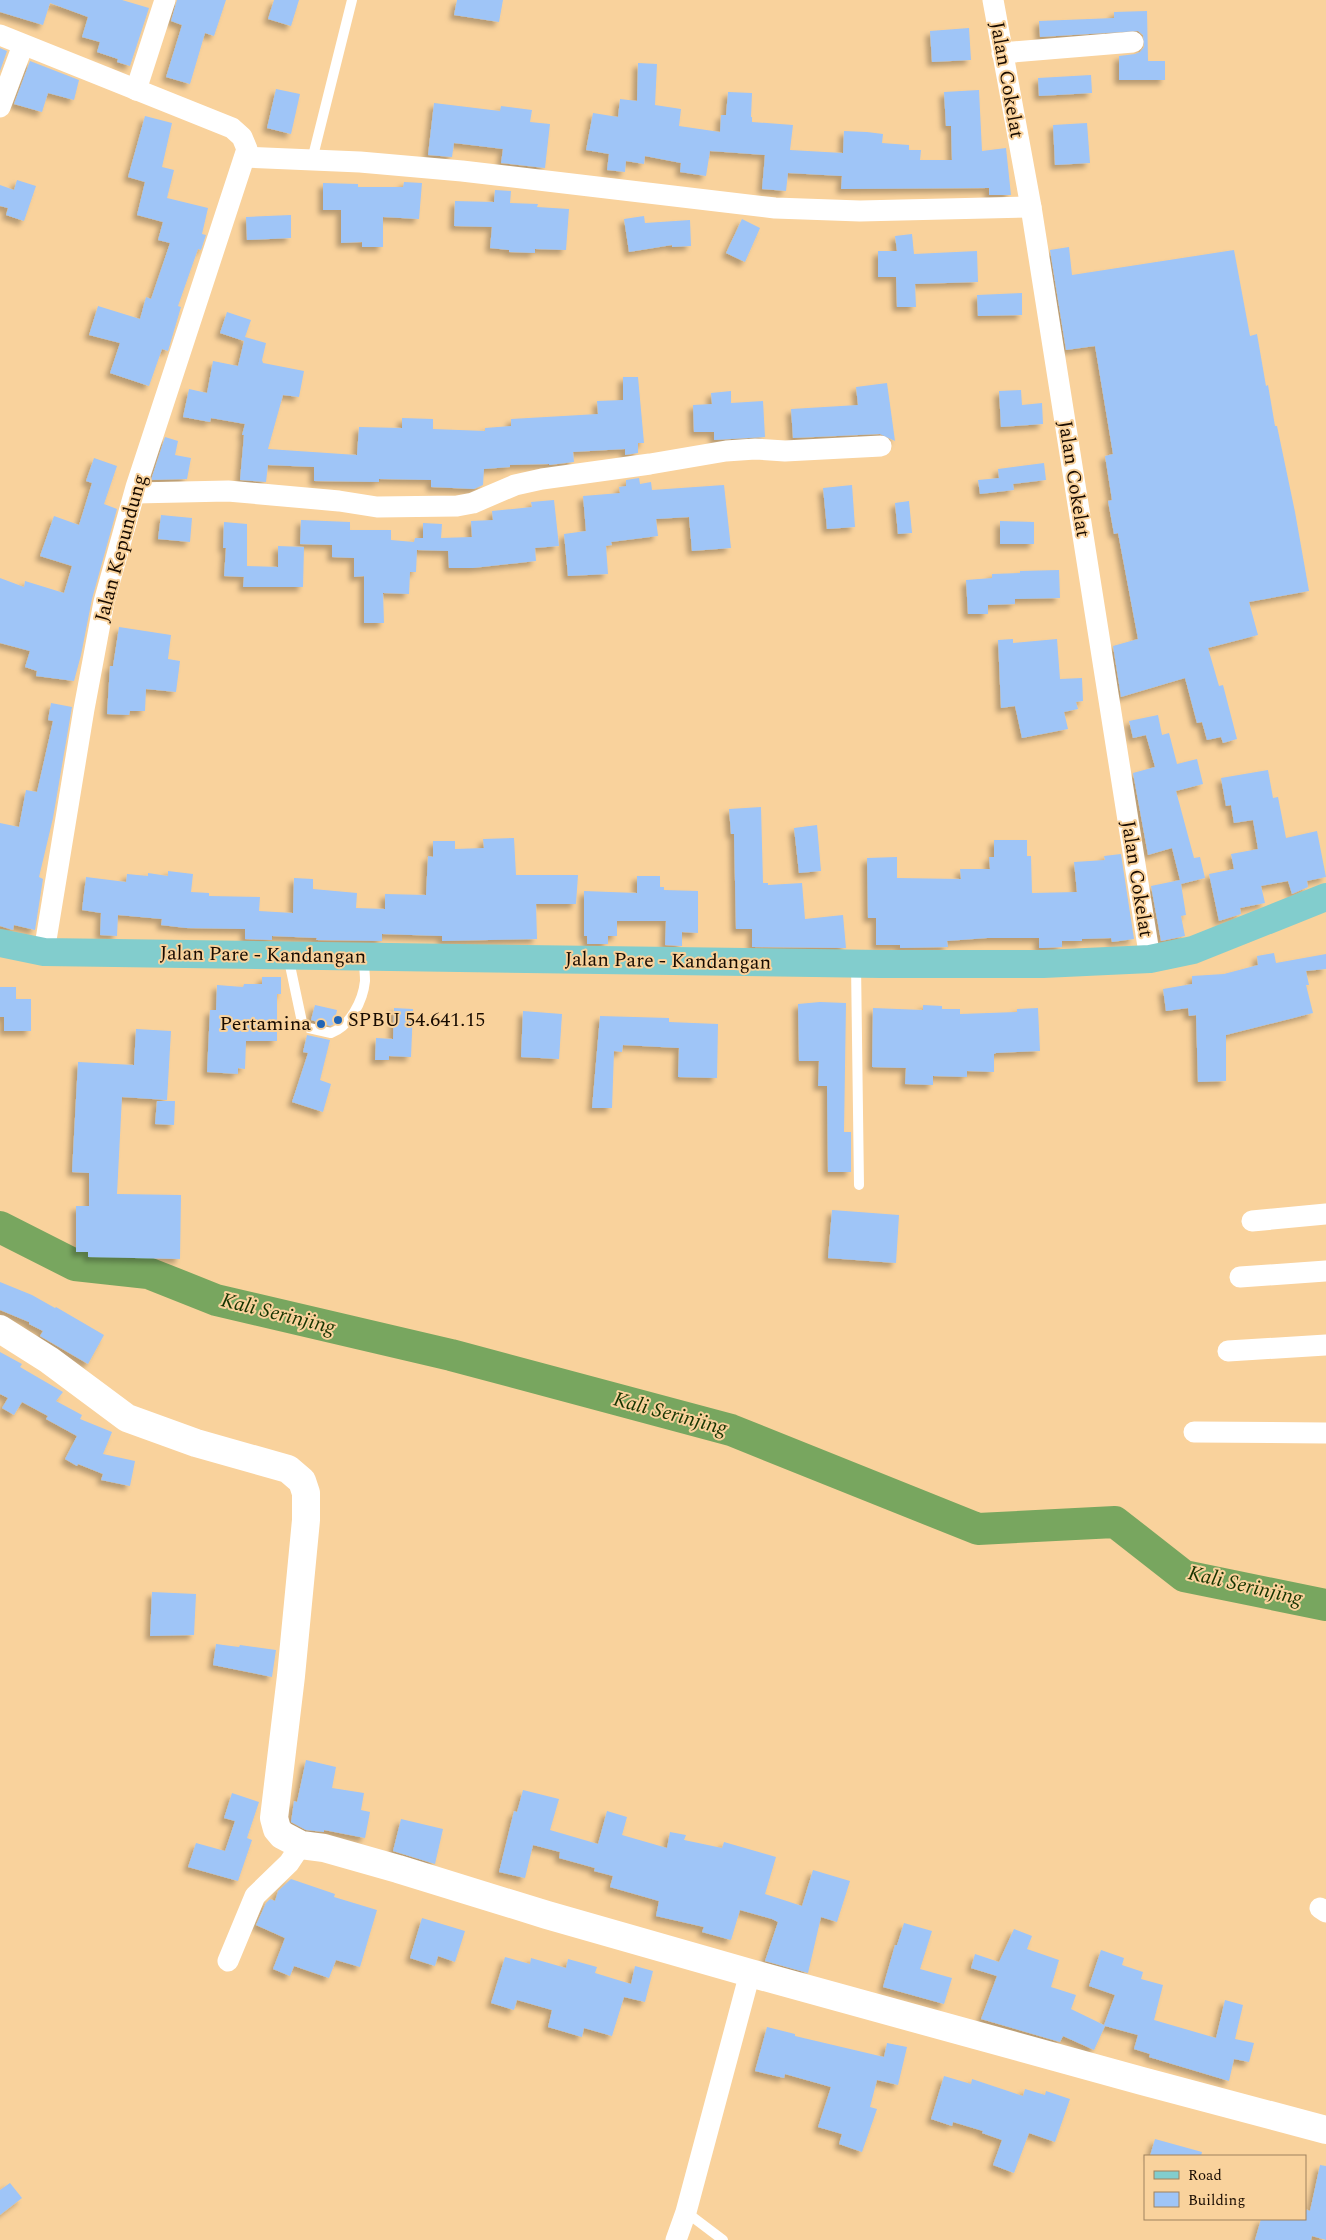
<svg xmlns="http://www.w3.org/2000/svg" width="1326" height="2240" font-family="Spectral,serif">
  <defs>
    <filter id="shadow"><feDropShadow dx="-4.5" dy="4.5" stdDeviation="2.5" flood-color="#0004"/></filter>
  </defs>
  <rect width="100%" height="100%" fill="#f9d29c"/>
  <g fill="none" stroke-linecap="round" stroke-linejoin="round">
    <path stroke="#78a65f" stroke-width="32" d="M0,1227L75,1265L148,1273L216,1300L451,1355L731,1430L978,1529L1115,1522L1184,1576L1326,1605"/>
  </g>
  <g fill="#9fc5f7" filter="url(#shadow)">
    <path d="M0,0H122L149,8L130,66L117,62L118,59L97,52L100,42L82,37L88,17L50,3L43,25L0,12Z"/>
    <path d="M177,0H226L214,36L205,33L190,84L166,77L182,25L171,21Z"/>
    <path d="M274,0H299L291,26L268,19Z"/>
    <path d="M457,0H503L499,22L454,15Z"/>
    <path d="M1147,11L1148,61H1165V80H1119V56L1135,54L1140,52L1144,47L1143,35L1138,31L1040,37L1039,21L1114,18V12Z"/>
    <path d="M969,28L971,60L932,62L930,31Z"/>
    <path d="M0,48L7,51L0,71Z"/>
    <path d="M30,61L79,80L74,100L48,93L42,112L14,104Z"/>
    <path d="M638,63L657,64L655,105L681,109L679,126L720,132L721,115H726L728,92L752,93L751,117H752V122L793,125L790,150L843,153L844,131L867,132L883,134L882,143L909,145V150H921L920,160H952L951,126H946L944,92L979,90L982,151L1006,148L1011,195H989V188L841,189L842,176L788,173L786,191L762,189L765,155L710,151L706,176L680,172L681,163L645,156L644,164L626,161L625,172L607,170L609,154L586,150L593,113L618,117L620,99L637,101Z"/>
    <path d="M1091,75L1092,93L1039,96L1038,78Z"/>
    <path d="M276,89L300,94L291,134L267,128Z"/>
    <path d="M434,103L500,111L501,106L532,110L530,122L550,124L545,168L501,163L503,149L487,147L454,143L452,157L428,155Z"/>
    <path d="M145,116L172,123L162,167L174,170L167,198L208,208L202,234L206,235L201,250L198,249L178,306L181,307L168,351L162,349L149,386L110,373L120,343L89,335L98,306L140,319L146,297L151,299L170,243L158,240L163,222L137,215L145,182L128,177Z"/>
    <path d="M1087,123L1090,163L1055,165L1053,125Z"/>
    <path d="M17,180L36,186L24,221L6,215L8,208L0,206V185L14,190Z"/>
    <path d="M404,182L422,183L419,219L383,217V247H362V242L341,243V210H323V183L358,184V187H403Z"/>
    <path d="M495,190L511,191L510,203L538,204L537,207L569,209L566,250L535,249V253L509,252V250L490,248L492,227L454,226L455,201L494,202Z"/>
    <path d="M291,215V238L247,240L246,217Z"/>
    <path d="M644,216L645,223L690,220L691,246L672,247V245L629,252L624,219Z"/>
    <path d="M742,219L760,228L745,262L726,253Z"/>
    <path d="M912,234L914,254L977,251L978,282L915,284L916,307H897L896,277H878V251H897L895,236Z"/>
    <path d="M1069,247L1072,275L1234,250L1250,336L1257,334L1266,386L1268,385L1275,426H1277L1295,512L1309,591L1249,602L1258,635L1208,648L1219,686L1223,685L1237,739L1223,743L1221,737L1207,740L1202,722L1197,723L1185,678L1121,697L1113,646L1138,639L1118,533L1114,534L1108,501L1112,500L1105,456L1113,454L1095,346L1066,350L1050,250Z"/>
    <path d="M1022,293V315L978,316L977,295Z"/>
    <path d="M227,312L251,320L245,337L266,343L262,360L263,363L304,371L299,397L283,395L268,449L357,455L359,427L402,428V418L433,419V429L485,431V428L511,426V419L598,414L597,401L623,400V377H638L644,443H638V453L625,455V449L573,452L574,462L549,465V464L510,465V467L484,469L483,485L474,489L431,487V480L379,479V482L314,481V467L268,465L266,482L240,480L244,435H242L245,424L211,418L210,422L183,417L189,389L207,393L213,361L238,366L244,341L220,333Z"/>
    <path d="M887,383L895,441L880,434L793,438L791,409L858,405L856,387Z"/>
    <path d="M1021,390L1022,405L1042,403L1043,424L1001,427L999,391Z"/>
    <path d="M731,391V403L763,401L765,437L714,440V432H694L693,405L712,404L711,393Z"/>
    <path d="M165,437L178,441L175,455L191,458L187,479L151,480Z"/>
    <path d="M94,458L117,466L104,504L117,509L92,599L81,655L74,681L36,676L37,671L25,667L30,651L0,643V578L24,587L25,581L64,593L72,566L40,556L54,516L79,525L92,483L86,481Z"/>
    <path d="M1044,463L1046,480L1013,484L1014,490L980,494L978,480L999,478L998,469Z"/>
    <path d="M639,478L640,484L651,482L652,490L724,485L731,548L692,551L689,517L656,519L658,536L611,542L612,545L606,546L608,574L568,576L564,534L586,531L583,496L620,493L619,487L626,486V480Z"/>
    <path d="M852,485L855,527L827,529L823,488Z"/>
    <path d="M554,500L559,546L535,548L536,561L473,568H449L448,551L417,550L416,572H410L409,594L383,593L384,623H364V576L354,577V558L332,557V545L300,544L301,520L350,522V530H391V540L414,542L415,538H423V523L442,524L441,538L472,537L471,521L493,520L492,511L532,507L531,502Z"/>
    <path d="M909,501L912,533L898,534L895,503Z"/>
    <path d="M161,515L192,518L190,542L158,539Z"/>
    <path d="M1000,521L1034,522V544H1000Z"/>
    <path d="M224,522L247,524V566L278,567V546L304,547L303,587H243L244,577L224,576L226,548H223Z"/>
    <path d="M1059,570L1060,598L1015,599V604L988,605V614H968L966,580L992,578V574L1020,573V571Z"/>
    <path d="M119,627L171,635L168,659L180,661L176,692L146,689L145,711H130L129,715L107,714L110,666H113Z"/>
    <path d="M1013,639V643L1057,639L1060,679L1082,678L1083,701L1076,702L1078,709L1064,712L1068,729L1022,738L1015,706L1001,708L998,640Z"/>
    <path d="M51,703L72,707L53,818L39,877L43,879L35,930L14,925L13,930L0,926V823L19,827L26,790L37,792L53,721L48,720Z"/>
    <path d="M1158,715L1162,735L1169,733L1177,764L1197,759L1203,784L1176,791L1194,858L1200,857L1205,878L1181,884L1186,915L1181,916L1185,936L1161,941L1151,886L1180,880L1172,848L1148,855L1133,773L1155,767L1146,735L1133,738L1129,721Z"/>
    <path d="M1268,770L1273,798L1278,797L1286,838L1317,831L1326,877L1307,881L1308,887L1292,894L1288,881L1261,886L1265,903L1240,908L1241,914L1219,921L1209,874L1234,869L1231,854L1258,849L1253,820L1234,823L1231,805L1226,806L1221,778Z"/>
    <path d="M761,807L763,883H768V885L802,883L805,919L843,915L846,948L752,947V929H736L734,834H731L729,809Z"/>
    <path d="M817,825L821,871L799,873L794,828Z"/>
    <path d="M514,838L516,875H578L576,904H536L537,939L442,941V936L382,934V941L316,940L317,938L272,936V940L245,939V929L186,928L161,925L162,919L118,915L117,936L100,935L101,913L82,910L86,877L126,882L127,874L148,876V873L168,876V871L193,874L191,892L209,893V896L260,897L259,911L293,913L294,878L313,879V889L357,893L356,908L385,909V894L426,895L428,856L433,857V841H455V849L484,848L483,839Z"/>
    <path d="M994,840H1027V856H1031L1032,893L1077,892L1074,862L1105,860L1104,856L1121,854L1134,939L1112,942L1111,938L1082,939V941H1062V947L1043,948H1039V938H987L947,941L948,947L900,948V945H876V918H868L867,858L897,857V878L961,879L960,869H990L989,857H994Z"/>
    <path d="M637,876H660V887H664V890L698,891V933L682,932V946L665,945L666,921H617V936H608V944H587V936H584V891L637,893Z"/>
    <path d="M1274,953L1276,963L1326,954V969L1306,971L1309,985H1306L1313,1013L1226,1035V1081L1198,1082L1196,1015L1189,1016L1188,1008L1166,1011L1163,989L1192,984V976L1224,974L1258,965L1257,956Z"/>
    <path d="M262,977H281V994H277V1041H246L245,1069L238,1068V1074L207,1072L210,1010H216L217,985L243,987L244,984H262Z"/>
    <path d="M0,987H16V999H31V1031H4V1017H0Z"/>
    <path d="M820,1002L846,1003L844,1132H851V1172H828L827,1086H818L819,1061H799L798,1004Z"/>
    <path d="M315,1005L337,1010L334,1024L330,1026L311,1020Z"/>
    <path d="M923,1005L942,1006V1009H960V1014L1017,1012V1009L1038,1008L1040,1051L996,1053L994,1054V1072L967,1071V1077L933,1076V1085L905,1084L906,1068L872,1067L873,1008L923,1010Z"/>
    <path d="M394,1008L413,1009L411,1057L389,1056V1060H375L376,1038L393,1039Z"/>
    <path d="M523,1011L562,1014L559,1059L521,1057Z"/>
    <path d="M600,1016L669,1018V1022L718,1024L717,1078L678,1077L679,1048L623,1045L622,1052L614,1051L612,1108H592Z"/>
    <path d="M136,1029L171,1031L167,1100L122,1097L117,1194L181,1195L180,1259L88,1257V1252H76V1206H89V1173L72,1172L78,1062L134,1065Z"/>
    <path d="M307,1035L330,1040L320,1080L331,1084L323,1112L292,1102L308,1053L303,1052Z"/>
    <path d="M157,1101H175L174,1125L155,1124Z"/>
    <path d="M832,1210L899,1215L896,1263L828,1258Z"/>
    <path d="M0,1282L32,1295L55,1308L56,1307L104,1335L88,1364L40,1336L43,1331L29,1324V1322L0,1310Z"/>
    <path d="M0,1352L22,1364L20,1367L63,1392L56,1401L82,1415L80,1419L112,1432L103,1454L135,1461L130,1486L101,1480L103,1474L78,1464L77,1466L65,1459L77,1436L46,1419L48,1416L22,1402L14,1415L2,1408L8,1398L0,1394Z"/>
    <path d="M152,1592L196,1594L194,1635L150,1636Z"/>
    <path d="M216,1644L239,1647L240,1645L276,1650L272,1677L213,1665Z"/>
    <path d="M306,1760L336,1767L332,1788L364,1793L361,1810L370,1812L365,1838L324,1830V1832L306,1830L291,1822L294,1801L297,1802Z"/>
    <path d="M523,1790L559,1799L550,1830L598,1844L607,1811L627,1817L622,1835L667,1848L670,1832L686,1835L684,1840L722,1848L724,1842L776,1857L765,1894L802,1906L813,1870L850,1881L837,1922L821,1917L808,1973L765,1961L778,1922L772,1919L740,1910L731,1940L702,1932L704,1927L656,1916L659,1901L610,1887L613,1876L594,1871L595,1868L559,1858L560,1852L533,1845L525,1878L499,1872L514,1811L517,1812Z"/>
    <path d="M232,1793L259,1802L247,1838L252,1840L238,1881L188,1867L196,1843L225,1851L235,1821L224,1818Z"/>
    <path d="M401,1819L443,1829L435,1864L393,1851Z"/>
    <path d="M291,1879L335,1894L334,1897L377,1910L360,1967L336,1960L329,1978L294,1966L290,1976L273,1969L285,1938L256,1925L266,1903L270,1899L275,1901L278,1891Z"/>
    <path d="M422,1918L465,1931L455,1962L438,1956L435,1966L410,1958Z"/>
    <path d="M904,1923L932,1931L920,1969L952,1978L944,2004L883,1987L895,1945H897Z"/>
    <path d="M1014,1929L1032,1936L1027,1949L1059,1960L1051,1987L1076,1995L1071,2009L1104,2025L1115,1995L1089,1986L1101,1950L1124,1958L1122,1965L1143,1972L1141,1979L1163,1985L1154,2020L1216,2038L1225,2000L1243,2005L1235,2039L1254,2043L1249,2062L1234,2059L1229,2081L1149,2057L1150,2054L1134,2049L1138,2035L1105,2026L1094,2050L1063,2036L1060,2042L981,2019L997,1976L971,1968L975,1954L999,1962Z"/>
    <path d="M505,1957L530,1964L531,1958L566,1968L568,1959L597,1967L595,1973L631,1984L635,1966L653,1971L645,2002L624,1997L612,2036L584,2028L582,2037L548,2027L552,2010L517,2000L514,2010L491,2003Z"/>
    <path d="M767,2027L795,2034V2036L884,2057L887,2043L907,2047L898,2085L877,2080L870,2107L877,2109L862,2152L839,2144L842,2134L818,2127L831,2087L785,2074L784,2078L755,2071Z"/>
    <path d="M944,2076L971,2084L972,2079L1023,2096L1025,2089L1045,2095L1046,2091L1070,2099L1055,2142L1029,2133L1014,2173L993,2165L1002,2140L982,2133L983,2131L953,2122L952,2126L931,2119Z"/>
    <path d="M1155,2139L1202,2152L1201,2156H1150Z"/>
    <path d="M1320,2165L1326,2166V2240L1312,2236L1311,2240H1255L1261,2219H1305V2209L1310,2211Z"/>
    <path d="M10,2183L22,2198L0,2215V2190Z"/>
  </g>
  <g fill="none" stroke-linecap="round" stroke-linejoin="round">
    <g stroke="#fff" stroke-width="10">
      <path d="M312,160L352,0"/>
      <path d="M288,956L302,1022L309,1028L331,1033C350,1026 363,1001 365,981C365,973 364,965 363,957"/>
      <path d="M856,964L859,1185"/>
      <path d="M686,2212L723,2240"/>
    </g>
    <g stroke="#fff" stroke-width="21">
      <path d="M993,0L1031,207L1150,959"/>
      <path d="M0,35L232,128L242,137L247,149L136,487L104,602L84,709L44,952"/>
      <path d="M1002,53L1133,42"/>
      <path d="M136,90L165,0"/>
      <path d="M0,107L23,45"/>
      <path d="M245,157L360,162L462,171L775,208L860,211L1031,207"/>
      <path d="M135,493L228,491L339,501L377,507L457,506L473,503L515,485L542,479L650,464L726,451L755,449L785,451L881,446"/>
      <path d="M1252,1221L1326,1214"/>
      <path d="M1240,1277L1326,1271"/>
      <path d="M1228,1351L1326,1345"/>
      <path d="M1194,1432L1326,1433"/>
      <path d="M1320,1908L1326,1912"/>
      <path d="M228,1961L255,1896L289,1863L301,1845"/>
      <path d="M676,2240L686,2212L750,1973"/>
    </g>
    <path stroke="#fff" stroke-width="28" d="M0,1329L49,1360L127,1418L196,1443L288,1469L302,1481L306,1493V1520L291,1676L274,1818L277,1829L282,1835L301,1845L324,1848L398,1869L547,1915L750,1973L1142,2081L1326,2130"/>
    <path stroke="#82cdcd" stroke-width="28" d="M0,943L44,952L881,964H1043L1150,959L1193,950L1326,897"/>
  </g>
  <g fill="#2165b5" stroke="#f9d29c" stroke-width="2">
    <circle cx="338" cy="1020" r="5"/>
    <circle cx="321" cy="1024" r="5"/>
  </g>
  <g text-anchor="middle" dominant-baseline="central" stroke-width="4" stroke-linejoin="round" paint-order="stroke">
    <g font-size="20" fill="#180b00" stroke="#f9d29c">
      <text transform="translate(1007 80) rotate(80)">Jalan Cokelat</text>
      <text transform="translate(1074 479) rotate(81)">Jalan Cokelat</text>
      <text transform="translate(121 548) rotate(-75)">Jalan Kepundung</text>
      <text transform="translate(1137 879) rotate(81)">Jalan Cokelat</text>
      <text transform="translate(263 955) rotate(1)">Jalan Pare - Kandangan</text>
      <text transform="translate(668 961) rotate(1)">Jalan Pare - Kandangan</text>
    </g>
    <g font-size="20" fill="#180b00" stroke="#f9d29c" text-anchor="start">
      <text x="348" y="1020">SPBU 54.641.15</text>
      <text x="311" y="1024" text-anchor="end">Pertamina</text>
    </g>
    <g font-size="21" font-style="italic" fill="#163401" stroke="#f9d29c">
      <text transform="translate(278 1314) rotate(14)">Kali Serinjing</text>
      <text transform="translate(670 1414) rotate(15)">Kali Serinjing</text>
      <text transform="translate(1245 1586) rotate(13)">Kali Serinjing</text>
    </g>
  </g>
  <rect x="1144" y="2155" width="162" height="65" fill="#f9d29c" stroke="#9f825e"/>
  <rect x="1154" y="2171" width="25" height="8" fill="#82cdcd" stroke="#9f825e"/>
  <text x="1188" y="2180" font-size="15" fill="#180b00">Road</text>
  <rect x="1154" y="2192" width="25" height="15" fill="#9fc5f7" stroke="#9f825e"/>
  <text x="1188" y="2205" font-size="15" fill="#180b00">Building</text>
</svg>
